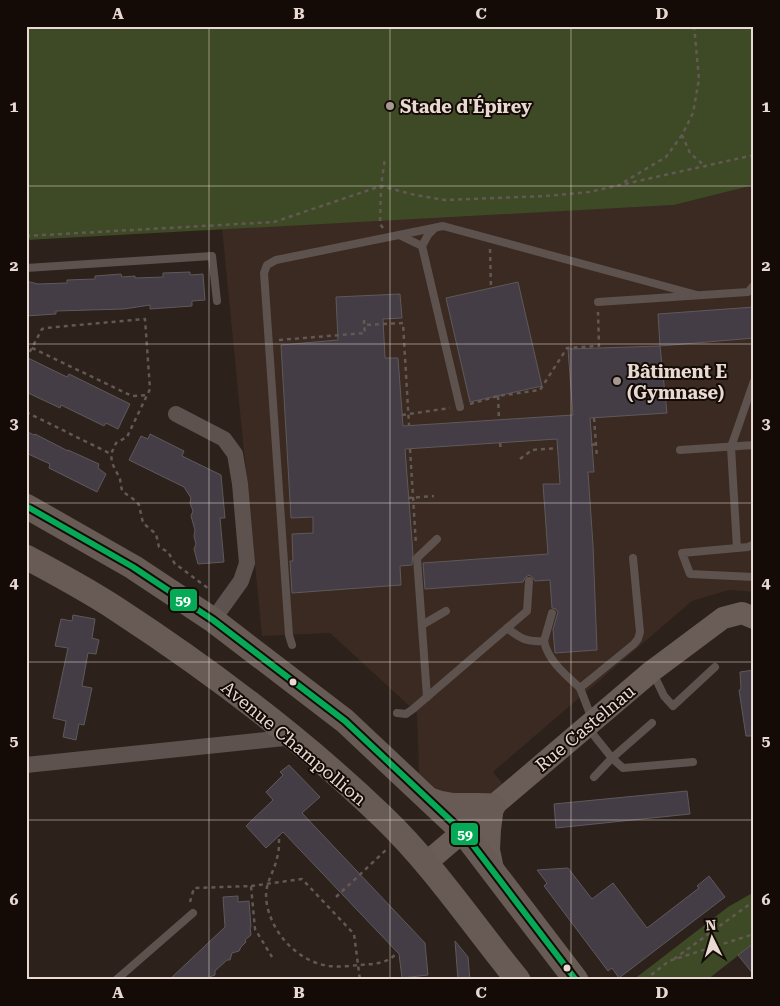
<svg xmlns="http://www.w3.org/2000/svg" width="780" height="1006" font-family="'Roboto Serif',serif">
  <rect width="100%" height="100%" fill="#2c211b"/>
  <path fill="#3a2a22" d="M754,185V592L729,590L692,601L493,772L510,792L463,832L419,774L417,713L330,633L262,636L222,228L674,205Z"/>
  <g fill="#3e4a25">
    <path d="M26,26H754V185L674,205L26,240Z"/>
    <path d="M754,892V943L707,980H633L728,907Z"/>
  </g>
  <g fill="#443d45" stroke="#5e595b">
    <path d="M190,272V275L203,274L205,300L192,301V306L150,309V305L124,309L56,311V314L26,316V281L38,284L67,283V280L95,279V276L121,274L122,277L135,276V278L163,277V273Z"/>
    <path d="M518,282L542,386L470,402L446,298Z"/>
    <path d="M400,294L402,318L383,319L385,358H398L403,426L573,415L568,349L660,346L667,413L590,418L594,472H588L593,545L597,650L555,653L553,629L558,612L556,609L552,608L550,580L535,581L532,577L529,575L525,578L523,582L425,589L423,563L548,554L543,484H560L557,439L405,449L413,554L412,565L400,566L401,585L292,593L290,561H293L292,534L313,533V517L291,518L281,345L338,340L336,297Z"/>
    <path d="M754,307V338L660,346L658,314Z"/>
    <path d="M26,357L67,377L69,374L130,404L118,429L106,423L104,426L61,405L60,408L26,392Z"/>
    <path d="M26,431L34,435L35,434L68,451V450L99,464L98,468L106,474L97,492L49,468L50,464L26,453Z"/>
    <path d="M150,434L184,451L182,456L221,475L225,518H220L224,562L198,564L194,549L196,544L194,536L195,530L191,516L193,511L190,503L191,498L184,487L129,460L141,436L148,439Z"/>
    <path d="M73,615L95,619L92,638L99,640L96,654L88,653L82,686L92,688L84,725L79,724L76,740L63,737L66,721L53,718L68,648L55,646L61,619L72,621Z"/>
    <path d="M754,670V736H746L739,690L741,689L740,672Z"/>
    <path d="M289,765L320,797L302,813L425,943L428,975L402,978L399,954L283,832L266,848L246,826L273,800L266,792L283,775L280,772Z"/>
    <path d="M687,791L690,814L556,828L554,804Z"/>
    <path d="M568,868L592,899L613,883L647,928L699,888L697,886L709,876L725,897L619,978L612,968L608,971L544,886L547,883L537,870Z"/>
    <path d="M238,896V902L249,901L251,927H250L251,935L245,940L246,942L241,947L239,951L232,953L230,960H227L215,971V975L207,978V980H169L225,927L223,897Z"/>
    <path d="M455,941L468,957L470,980H458Z"/>
    <path d="M754,943V975L738,955Z"/>
  </g>
  <g fill="none" stroke-linecap="round" stroke-linejoin="round">
    <g stroke="#625854" stroke-width="2.5" stroke-dasharray="4 4" stroke-linecap="butt">
      <path d="M694,26L699,79L693,113L682,135L690,153L706,167"/>
      <path d="M624,182L666,157L682,135"/>
      <path d="M383,228L380,224L381,186L385,158"/>
      <path d="M26,236L274,222L381,186L415,195L445,200L546,196L589,192L754,155"/>
      <path d="M490,249L491,288"/>
      <path d="M364,320V325L403,323L409,425"/>
      <path d="M279,340L365,333L364,325"/>
      <path d="M32,348L132,396L147,395"/>
      <path d="M26,359L42,329L45,328L145,319L150,389L127,437L116,443L111,454L112,463L120,479L122,491L136,501L139,505L143,523L156,534L159,547L168,552L175,564L181,568L209,589"/>
      <path d="M498,396L499,419"/>
      <path d="M470,404L498,396L540,390L567,348L599,346L598,312"/>
      <path d="M26,412L111,454"/>
      <path d="M402,415L450,408"/>
      <path d="M594,418L597,458"/>
      <path d="M500,443L501,450"/>
      <path d="M591,445L596,444"/>
      <path d="M410,449L416,545"/>
      <path d="M520,459L532,450L558,448"/>
      <path d="M408,498L434,496"/>
      <path d="M279,839C279,845 279,852 277,858C273,876 263,884 267,905C273,935 299,962 329,966C339,967 350,966 359,965C373,964 385,964 395,955"/>
      <path d="M251,886L302,879L354,934L360,980"/>
      <path d="M336,897L387,849"/>
      <path d="M190,902L194,888L251,886L255,929L272,957"/>
      <path d="M674,959L754,901"/>
      <path d="M645,980L669,961L754,934"/>
    </g>
    <g stroke="#5d524e" stroke-width="8">
      <path d="M435,228L428,235L422,246L460,407"/>
      <path d="M399,235L422,246"/>
      <path d="M26,268L212,256L217,301"/>
      <path d="M598,302L748,292L754,285"/>
      <path d="M680,450L754,445"/>
      <path d="M754,544L748,547L682,553L690,574L754,577"/>
      <path d="M737,548L731,447L754,381"/>
      <path d="M422,625L446,611"/>
      <path d="M507,628C521,639 526,642 544,641C548,661 566,675 580,688"/>
      <path d="M544,641L552,613"/>
      <path d="M292,645L289,635L264,273L267,265L276,260L443,226L697,295"/>
      <path d="M653,673L664,696L673,706L715,667"/>
      <path d="M427,697L417,558L437,539"/>
      <path d="M397,713L406,714L413,709L527,611L529,581"/>
      <path d="M592,719L580,688L634,644L638,639L640,632L633,558"/>
      <path d="M588,728L612,758L623,768L693,762"/>
      <path d="M594,777L612,758L652,723"/>
      <path d="M116,980L193,913"/>
    </g>
    <g stroke="#5d524e" stroke-width="16">
      <path d="M176,414L224,439L235,454L240,484L247,563L241,581L213,620"/>
      <path d="M26,765L294,737"/>
    </g>
    <g stroke="#6a5c57" stroke-width="22">
      <path d="M493,806L490,829L489,850L494,874"/>
      <path d="M426,863L652,671L723,618L742,613L754,618"/>
    </g>
    <g stroke="#685b55" stroke-width="25">
      <path d="M26,506L133,567L213,620L345,721L463,832L576,980"/>
      <path d="M26,557C56,573 86,589 115,608C210,670 301,738 383,817C434,866 473,925 518,980"/>
      <path d="M430,800C451,809 471,804 493,806"/>
    </g>
    <g stroke="#140b06" stroke-width="10">
      <path id="bus-1" d="M26,506L133,567L213,620L345,721L463,832L576,980"/>
    </g>
    <use href="#bus-1" stroke="#06aa56" stroke-width="6"/>
  </g>
  <path fill="none" stroke="#e8d9d2" stroke-width="1" stroke-opacity="0.55" d="M209,26V980M390,26V980M571,26V980M26,186H754M26,344H754M26,503H754M26,662H754M26,820H754"/>
  <g fill="#a69992" stroke="#140b06" stroke-width="2">
    <circle cx="390" cy="106" r="5"/>
    <circle cx="617" cy="381" r="5"/>
  </g>
  <g fill="#e8d9d2" stroke="#140b06" stroke-width="2">
    <circle cx="293" cy="682" r="4.5"/>
    <circle cx="567" cy="968" r="4.5"/>
  </g>
  <g text-anchor="middle" dominant-baseline="central" stroke-width="4" stroke-linejoin="round" paint-order="stroke">
    <g font-size="18" font-weight="bold" fill="#e8d9d2" stroke="#140b06" text-anchor="start">
      <text x="400" y="106">Stade d'Épirey</text>
      <text x="627" y="371">Bâtiment E<tspan x="627" dy="21">(Gymnase)</tspan></text>
    </g>
    <g font-size="18" fill="#e8d9d2" stroke="#140b06">
      <text transform="translate(585 728) rotate(-40)">Rue Castelnau</text>
      <text transform="translate(294 743) rotate(40)">Avenue Champollion</text>
    </g>
  </g>
  <g stroke="#140b06" stroke-width="2">
    <rect x="169" y="588" width="29" height="24" rx="5" fill="#06aa56"/>
    <rect x="450" y="822" width="29" height="24" rx="5" fill="#06aa56"/>
  </g>
  <g font-size="14" text-anchor="middle" font-weight="bold" fill="#fff">
    <text x="183" y="605">59</text>
    <text x="465" y="839">59</text>
  </g>
  <rect width="780" height="1006" fill="none" stroke="#140b06" stroke-width="55"/>
  <g transform="translate(712 938) rotate(355)" stroke="#140b06" stroke-width="4" paint-order="stroke">
  <path d="M0-4L9 19L0 12L-9 19Z" fill="#e8d9d2"/>
  <text y="-8" font-size="14" font-weight="bold" text-anchor="middle" fill="#e8d9d2">N</text>
  </g>
  <rect x="28" y="28" width="724" height="950" fill="none" stroke="#e8d9d2" stroke-width="2"/>
  <g font-size="16" text-anchor="middle" font-weight="bold" fill="#e8d9d2">
    <text x="118" y="19">A</text>
    <text x="299" y="19">B</text>
    <text x="481" y="19">C</text>
    <text x="662" y="19">D</text>
    <text x="14" y="112">1</text>
    <text x="766" y="112">1</text>
    <text x="14" y="271">2</text>
    <text x="766" y="271">2</text>
    <text x="14" y="429">3</text>
    <text x="766" y="429">3</text>
    <text x="14" y="588">4</text>
    <text x="766" y="588">4</text>
    <text x="14" y="746">5</text>
    <text x="766" y="746">5</text>
    <text x="14" y="905">6</text>
    <text x="766" y="905">6</text>
    <text x="118" y="998">A</text>
    <text x="299" y="998">B</text>
    <text x="481" y="998">C</text>
    <text x="662" y="998">D</text>
  </g>
</svg>
